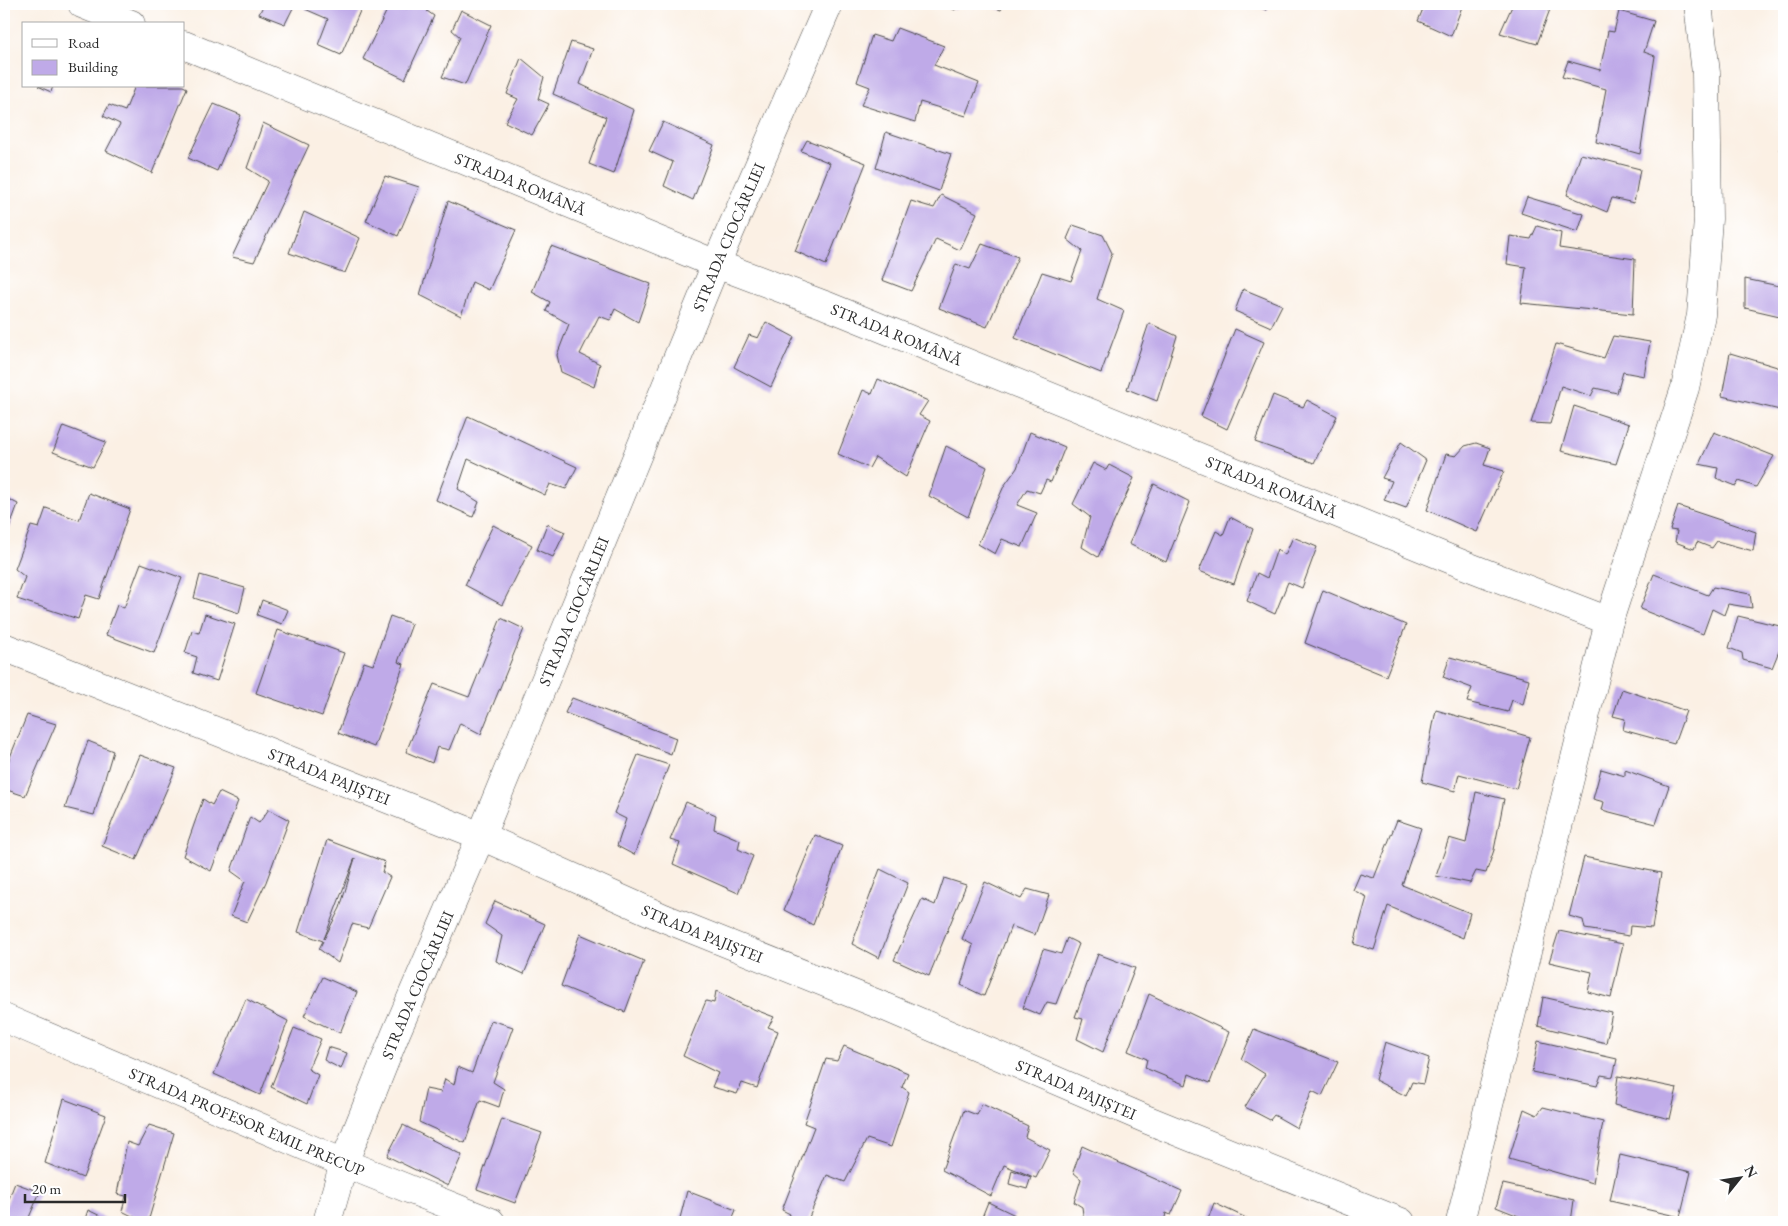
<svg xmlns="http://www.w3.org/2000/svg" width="1788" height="1226" font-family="'EB Garamond',serif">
  <rect width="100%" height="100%" fill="#fff"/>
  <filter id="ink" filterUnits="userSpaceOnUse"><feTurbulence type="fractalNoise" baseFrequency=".02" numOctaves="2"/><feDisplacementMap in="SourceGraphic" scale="10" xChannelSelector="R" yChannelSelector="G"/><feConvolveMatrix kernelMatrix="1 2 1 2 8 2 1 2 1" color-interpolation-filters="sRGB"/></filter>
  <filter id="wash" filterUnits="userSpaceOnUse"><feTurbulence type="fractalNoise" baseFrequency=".0096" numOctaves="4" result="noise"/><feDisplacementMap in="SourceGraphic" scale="20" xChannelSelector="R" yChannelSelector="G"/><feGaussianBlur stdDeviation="1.12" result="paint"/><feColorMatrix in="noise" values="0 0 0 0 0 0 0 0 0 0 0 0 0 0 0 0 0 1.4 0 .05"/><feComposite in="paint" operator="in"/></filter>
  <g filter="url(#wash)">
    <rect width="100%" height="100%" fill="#fbf0e4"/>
    <g id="blocks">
      <g fill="#bfaae8" fill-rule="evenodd">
        <path d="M264,4H295L285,24L259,14Z"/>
        <path d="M307,4H363L341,55L318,45L328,19L305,9Z"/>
        <path d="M390,4H400L407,9L409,4H430L427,11L434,16L405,79L363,59Z"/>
        <path d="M942,4H958L955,10Z"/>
        <path d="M985,4H1004L1001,10Z"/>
        <path d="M1248,4H1270L1267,10Z"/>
        <path d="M1425,4H1463L1451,36L1418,21Z"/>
        <path d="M1513,4H1552L1537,44L1500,33Z"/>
        <path d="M461,10L491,25L465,85L442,77L460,37L452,30Z"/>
        <path d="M1619,11L1654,21L1644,52L1655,56L1640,154L1596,142L1606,89L1562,77L1568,61L1600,70L1608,31L1614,32Z"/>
        <path d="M897,28L944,46L934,65L979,83L966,116L920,102L915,122L861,105L870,87L857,82L872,35L891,41Z"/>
        <path d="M571,42L593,49L580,84L634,110L614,174L589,164L606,117L553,94Z"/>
        <path d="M521,58L544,77L538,99L549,104L532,135L505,122L518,99L507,94Z"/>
        <path d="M38,86H53L51,92Z"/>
        <path d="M135,86H183L187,88L152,173L106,151L120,124L103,116L109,105L125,111Z"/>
        <path d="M214,104L241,115L217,171L188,158Z"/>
        <path d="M663,122L714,145L693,200L664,186L673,162L649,151Z"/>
        <path d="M263,123L309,145L254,262L232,257L268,181L247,168Z"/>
        <path d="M886,132L951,154L939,191L876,168Z"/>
        <path d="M1784,136V151L1779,150Z"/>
        <path d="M807,140L866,163L826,265L795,251L830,163L801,151Z"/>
        <path d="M1581,154L1640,169L1634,203L1612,198L1607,212L1567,195Z"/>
        <path d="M385,176L419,187L398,236L366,221Z"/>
        <path d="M941,195L977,213L960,250L936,239L911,291L882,280L911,201L934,208Z"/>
        <path d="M1527,197L1584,214L1578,232L1521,213Z"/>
        <path d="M448,201L516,230L489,290L472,282L461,316L420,295Z"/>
        <path d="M304,212L360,238L345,273L289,253Z"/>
        <path d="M1073,225L1103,235L1112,253L1097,299L1124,311L1101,373L1015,338L1042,272L1071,281L1082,251L1067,239Z"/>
        <path d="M1537,226L1561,233L1559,248L1635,259L1633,314L1521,303L1526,267L1507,264L1510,236L1531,239Z"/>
        <path d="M982,244L1018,257L987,327L939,308L956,264L970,269Z"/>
        <path d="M551,246L651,284L638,322L615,309L610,320L599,316L580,354L600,364L594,387L561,372L557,355L569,324L546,311L550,302L532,292Z"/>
        <path d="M1745,279L1784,287V317L1745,308Z"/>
        <path d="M1243,289L1282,305L1271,327L1235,311Z"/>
        <path d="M766,322L794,337L771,387L734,367L749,335L758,338Z"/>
        <path d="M1149,323L1177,336L1157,401L1127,389Z"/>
        <path d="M1235,329L1264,342L1227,429L1201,416Z"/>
        <path d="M1613,336L1650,342L1644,376L1623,372L1617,393L1595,388L1591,396L1561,386L1550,424L1531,423L1556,344L1604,358Z"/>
        <path d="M1730,353L1784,369V411L1722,396Z"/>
        <path d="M878,379L928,401L919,415L930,421L906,477L875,457L869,468L838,454L863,390L872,394Z"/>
        <path d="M1273,395L1303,407L1307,400L1337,416L1314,463L1255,442Z"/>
        <path d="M1574,406L1629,424L1616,464L1561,451Z"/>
        <path d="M468,416L577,467L566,489L550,484L545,495L468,459L458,489L479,502L473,517L436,500Z"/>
        <path d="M63,426L106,442L93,467L53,452Z"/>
        <path d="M1030,432L1065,447L1051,482L1046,480L1040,493L1027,489L1017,505L1037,513L1022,547L1002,539L995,554L978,544L1004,486L1017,468Z"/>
        <path d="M1714,432L1774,456L1756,487L1739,481L1736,486L1716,478L1718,468L1699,464Z"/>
        <path d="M1401,442L1426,460L1406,508L1384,500L1392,481L1382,478Z"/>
        <path d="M1476,443L1490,448L1484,465L1504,471L1477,532L1427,510L1446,454L1456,456L1465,446Z"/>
        <path d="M946,446L987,467L968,517L929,496Z"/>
        <path d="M1093,463L1106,470L1109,465L1134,478L1098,557L1082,547L1090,517L1073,504Z"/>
        <path d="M1154,484L1190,502L1166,562L1129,544Z"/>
        <path d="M89,493L130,509L99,599L86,595L78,619L17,599L25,577L15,569L31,526L39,528L46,508L79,520Z"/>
        <path d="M4,497L18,504L4,542Z"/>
        <path d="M1678,506L1756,532L1753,551L1717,541L1712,548L1697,542L1694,549L1675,542L1677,531L1670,530Z"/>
        <path d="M1230,517L1253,529L1234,584L1199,571L1216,531L1223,535Z"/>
        <path d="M547,524L565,532L553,557L537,550Z"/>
        <path d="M493,525L532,545L502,605L465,585Z"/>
        <path d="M1293,537L1317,547L1302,588L1288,582L1275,614L1247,601L1257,573L1267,578L1277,549L1285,555Z"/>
        <path d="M141,563L182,578L154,653L106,635L117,605L124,608Z"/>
        <path d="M1654,574L1708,595L1713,587L1750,594L1752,608L1728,604L1724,615L1712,609L1703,634L1640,609Z"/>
        <path d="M200,575L245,588L239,613L194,598Z"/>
        <path d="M1323,590L1406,625L1386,676L1305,643Z"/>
        <path d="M262,600L288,610L282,624L257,615Z"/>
        <path d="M205,614L235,624L217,681L193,673L197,657L185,653L192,631L199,633Z"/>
        <path d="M390,616L412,624L398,662L404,664L374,747L338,733L364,662L373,665Z"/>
        <path d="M1738,616L1784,627V639L1772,668L1743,660L1742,653L1729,648Z"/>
        <path d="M501,618L524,629L481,734L460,723L449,750L437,747L432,763L406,752L434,684L469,697Z"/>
        <path d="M278,630L344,653L322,716L256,693Z"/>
        <path d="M1450,657L1529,679L1523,705L1512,700L1508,712L1467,702L1472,688L1443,677Z"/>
        <path d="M1622,689L1686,711L1674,744L1623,730L1625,719L1613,716Z"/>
        <path d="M572,698L676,738L671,754L565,713Z"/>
        <path d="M1436,710L1530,737L1516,789L1459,774L1455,791L1422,782Z"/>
        <path d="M27,715L56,724L25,796L4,789V772Z"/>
        <path d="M88,741L113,751L94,815L65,808Z"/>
        <path d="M140,755L176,768L136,860L102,846Z"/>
        <path d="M638,755L669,765L634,855L617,846L626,819L614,813Z"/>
        <path d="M1601,769L1625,776V770L1669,786L1656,824L1602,810L1604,802L1593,799Z"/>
        <path d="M219,792L238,801L211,871L183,856L203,799L212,805Z"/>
        <path d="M1476,792L1504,799L1494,850L1486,873L1476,871L1470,883L1436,876L1449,838L1466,843Z"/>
        <path d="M686,802L716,815L714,829L740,840L738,849L753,856L738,893L673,864L680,843L670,840Z"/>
        <path d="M269,809L289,820L266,882L247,922L231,916L245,881L231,871L250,817L259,823Z"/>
        <path d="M1397,820L1421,828L1402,885L1470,913L1463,938L1388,906L1374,950L1354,944L1367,897L1353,890L1360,874L1374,878Z"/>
        <path d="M815,835L842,846L813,925L784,910Z"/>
        <path d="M327,840L385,862L382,872L390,877L368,928L352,924L338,963L319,949L323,941L298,932ZM355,858L340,908L324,939Z"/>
        <path d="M1584,857L1661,873L1652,928L1630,926L1629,936L1585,929L1583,920L1569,916Z"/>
        <path d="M880,869L908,883L879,958L852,944Z"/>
        <path d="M944,878L966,885L929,976L894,960L922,899L935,905Z"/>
        <path d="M985,882L1021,899L1027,889L1049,895L1035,935L1011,926L984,996L961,985L973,945L962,939Z"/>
        <path d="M495,901L545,924L524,974L496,961L502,936L485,924Z"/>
        <path d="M1559,931L1623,944L1611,998L1588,992L1592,972L1549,962Z"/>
        <path d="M580,934L644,961L625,1012L561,986Z"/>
        <path d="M1067,938L1079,944L1056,1004L1047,1002L1040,1015L1023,1008L1043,949L1061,954Z"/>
        <path d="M1098,954L1135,968L1103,1052L1077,1039L1083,1019L1075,1017Z"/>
        <path d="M323,977L357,992L340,1033L304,1016Z"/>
        <path d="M716,991L743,1005L774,1017L768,1027L778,1031L757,1088L742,1083L737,1094L712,1087L718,1073L683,1056L706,1001L714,1003Z"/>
        <path d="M1149,994L1229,1032L1210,1083L1189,1074L1186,1085L1145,1068L1147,1059L1128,1051Z"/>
        <path d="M1543,997L1612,1013L1606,1043L1538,1026Z"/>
        <path d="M246,999L288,1021L260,1095L214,1074Z"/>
        <path d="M491,1020L513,1027L493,1082L504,1089L499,1107L480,1100L465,1143L419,1122L426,1089L441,1092L445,1079L454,1085L458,1067L472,1073Z"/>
        <path d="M294,1028L321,1039L308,1069L318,1075L307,1104L271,1087Z"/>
        <path d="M1254,1029L1338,1062L1322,1096L1312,1091L1297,1128L1274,1115L1270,1120L1245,1107L1265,1074L1241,1059Z"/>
        <path d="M1538,1041L1617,1059L1613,1077L1601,1075L1597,1086L1532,1072Z"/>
        <path d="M1385,1042L1429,1058L1423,1084L1412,1082L1406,1096L1375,1080Z"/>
        <path d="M844,1046L908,1073L902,1087L909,1092L891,1147L867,1139L845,1182L827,1175L807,1222H786L790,1214L782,1210L814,1127L804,1123L826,1059L837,1061Z"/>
        <path d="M328,1047L347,1053L341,1069L324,1060Z"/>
        <path d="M1618,1076L1677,1088L1670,1119L1614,1105Z"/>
        <path d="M64,1099L106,1115L83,1178L45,1163Z"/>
        <path d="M982,1104L1028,1126L1025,1137L1050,1150L1036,1178L1004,1165L991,1196L942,1170L964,1110L977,1115Z"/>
        <path d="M1543,1107L1603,1122L1593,1183L1509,1159L1524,1109L1537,1115Z"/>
        <path d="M502,1119L542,1133L515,1203L477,1189Z"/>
        <path d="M149,1125L174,1133L148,1222H144L122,1211L126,1196L117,1194L127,1142L138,1146Z"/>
        <path d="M403,1125L462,1155L448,1186L387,1156Z"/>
        <path d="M1082,1146L1182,1191L1171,1215L1166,1213L1164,1222H1084L1082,1207L1074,1202L1081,1179L1073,1172Z"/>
        <path d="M1620,1155L1691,1172L1680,1217L1610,1201Z"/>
        <path d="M1012,1170L1031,1177L1027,1189L1009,1184Z"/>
        <path d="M15,1183L40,1192L27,1222H17L4,1218V1211Z"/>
        <path d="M1503,1184L1574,1200L1571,1222H1525L1521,1217L1496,1207Z"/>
        <path d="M687,1191L736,1210L731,1222H679Z"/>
        <path d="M988,1202L1015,1215L1010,1222H980Z"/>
        <path d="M1214,1203L1255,1222H1207Z"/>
        <path d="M88,1210L109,1220L108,1222H84Z"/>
      </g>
    </g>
  </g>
  <g filter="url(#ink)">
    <use href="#blocks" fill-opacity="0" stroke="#4a4947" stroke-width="1"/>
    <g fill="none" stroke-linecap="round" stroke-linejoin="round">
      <g stroke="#4a4947" stroke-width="29">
        <g id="minor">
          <path d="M82,4L131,24"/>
          <path id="s1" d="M184,45L716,264L825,305L1467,566L1609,621"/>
          <path id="s2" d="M4,647L481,836L664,918L878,1004L1148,1120L1401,1222"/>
          <path id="s3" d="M4,1018L344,1163L491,1222"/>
          <path id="s4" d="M327,1222L344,1163L396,1033L481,836L716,264L829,4"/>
          <path d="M1460,1222L1609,621L1685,388L1701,315L1708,219L1706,73L1698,4"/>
        </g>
      </g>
      <use href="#minor" stroke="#fff" stroke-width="28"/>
    </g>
  </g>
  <g text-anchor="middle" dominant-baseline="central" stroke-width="4" stroke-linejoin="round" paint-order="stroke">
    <g font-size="16" fill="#2b2b2b" stroke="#fff">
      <text stroke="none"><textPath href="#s1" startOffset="364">STRADA ROMÂNĂ</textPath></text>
      <text stroke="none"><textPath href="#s4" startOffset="1064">STRADA CIOCÂRLIEI</textPath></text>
      <text stroke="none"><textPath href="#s1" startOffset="769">STRADA ROMÂNĂ</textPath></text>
      <text stroke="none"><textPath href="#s1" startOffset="1174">STRADA ROMÂNĂ</textPath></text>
      <text stroke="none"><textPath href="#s4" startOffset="659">STRADA CIOCÂRLIEI</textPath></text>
      <text stroke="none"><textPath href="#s2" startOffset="350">STRADA PAJIȘTEI</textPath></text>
      <text stroke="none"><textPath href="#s2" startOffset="755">STRADA PAJIȘTEI</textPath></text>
      <text stroke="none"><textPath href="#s4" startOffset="254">STRADA CIOCÂRLIEI</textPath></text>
      <text stroke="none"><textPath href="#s2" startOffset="1160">STRADA PAJIȘTEI</textPath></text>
      <text stroke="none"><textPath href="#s3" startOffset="264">STRADA PROFESOR EMIL PRECUP</textPath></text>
    </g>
  </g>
  <rect width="1788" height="1226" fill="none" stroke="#fff" stroke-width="20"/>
  <rect x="22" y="22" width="162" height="65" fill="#ffffff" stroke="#aaaaaa"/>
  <rect x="32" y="39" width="25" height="8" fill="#ffffff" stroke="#aaaaaa"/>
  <text x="68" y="48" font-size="15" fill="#2b2b2b">Road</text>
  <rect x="32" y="60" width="25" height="15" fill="#bfaae8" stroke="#aaaaaa"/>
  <text x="68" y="72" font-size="15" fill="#2b2b2b">Building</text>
  <g transform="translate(1740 1178) rotate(60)" stroke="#ffffff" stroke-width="4" paint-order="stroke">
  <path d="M0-4L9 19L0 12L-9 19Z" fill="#2b2b2b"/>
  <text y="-8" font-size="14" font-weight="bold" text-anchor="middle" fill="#2b2b2b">N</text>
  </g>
  <path d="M25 1194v8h100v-8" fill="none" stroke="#2b2b2b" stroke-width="2.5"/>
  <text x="32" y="1194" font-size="15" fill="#2b2b2b" stroke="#ffffff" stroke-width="4" paint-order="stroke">20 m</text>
</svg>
